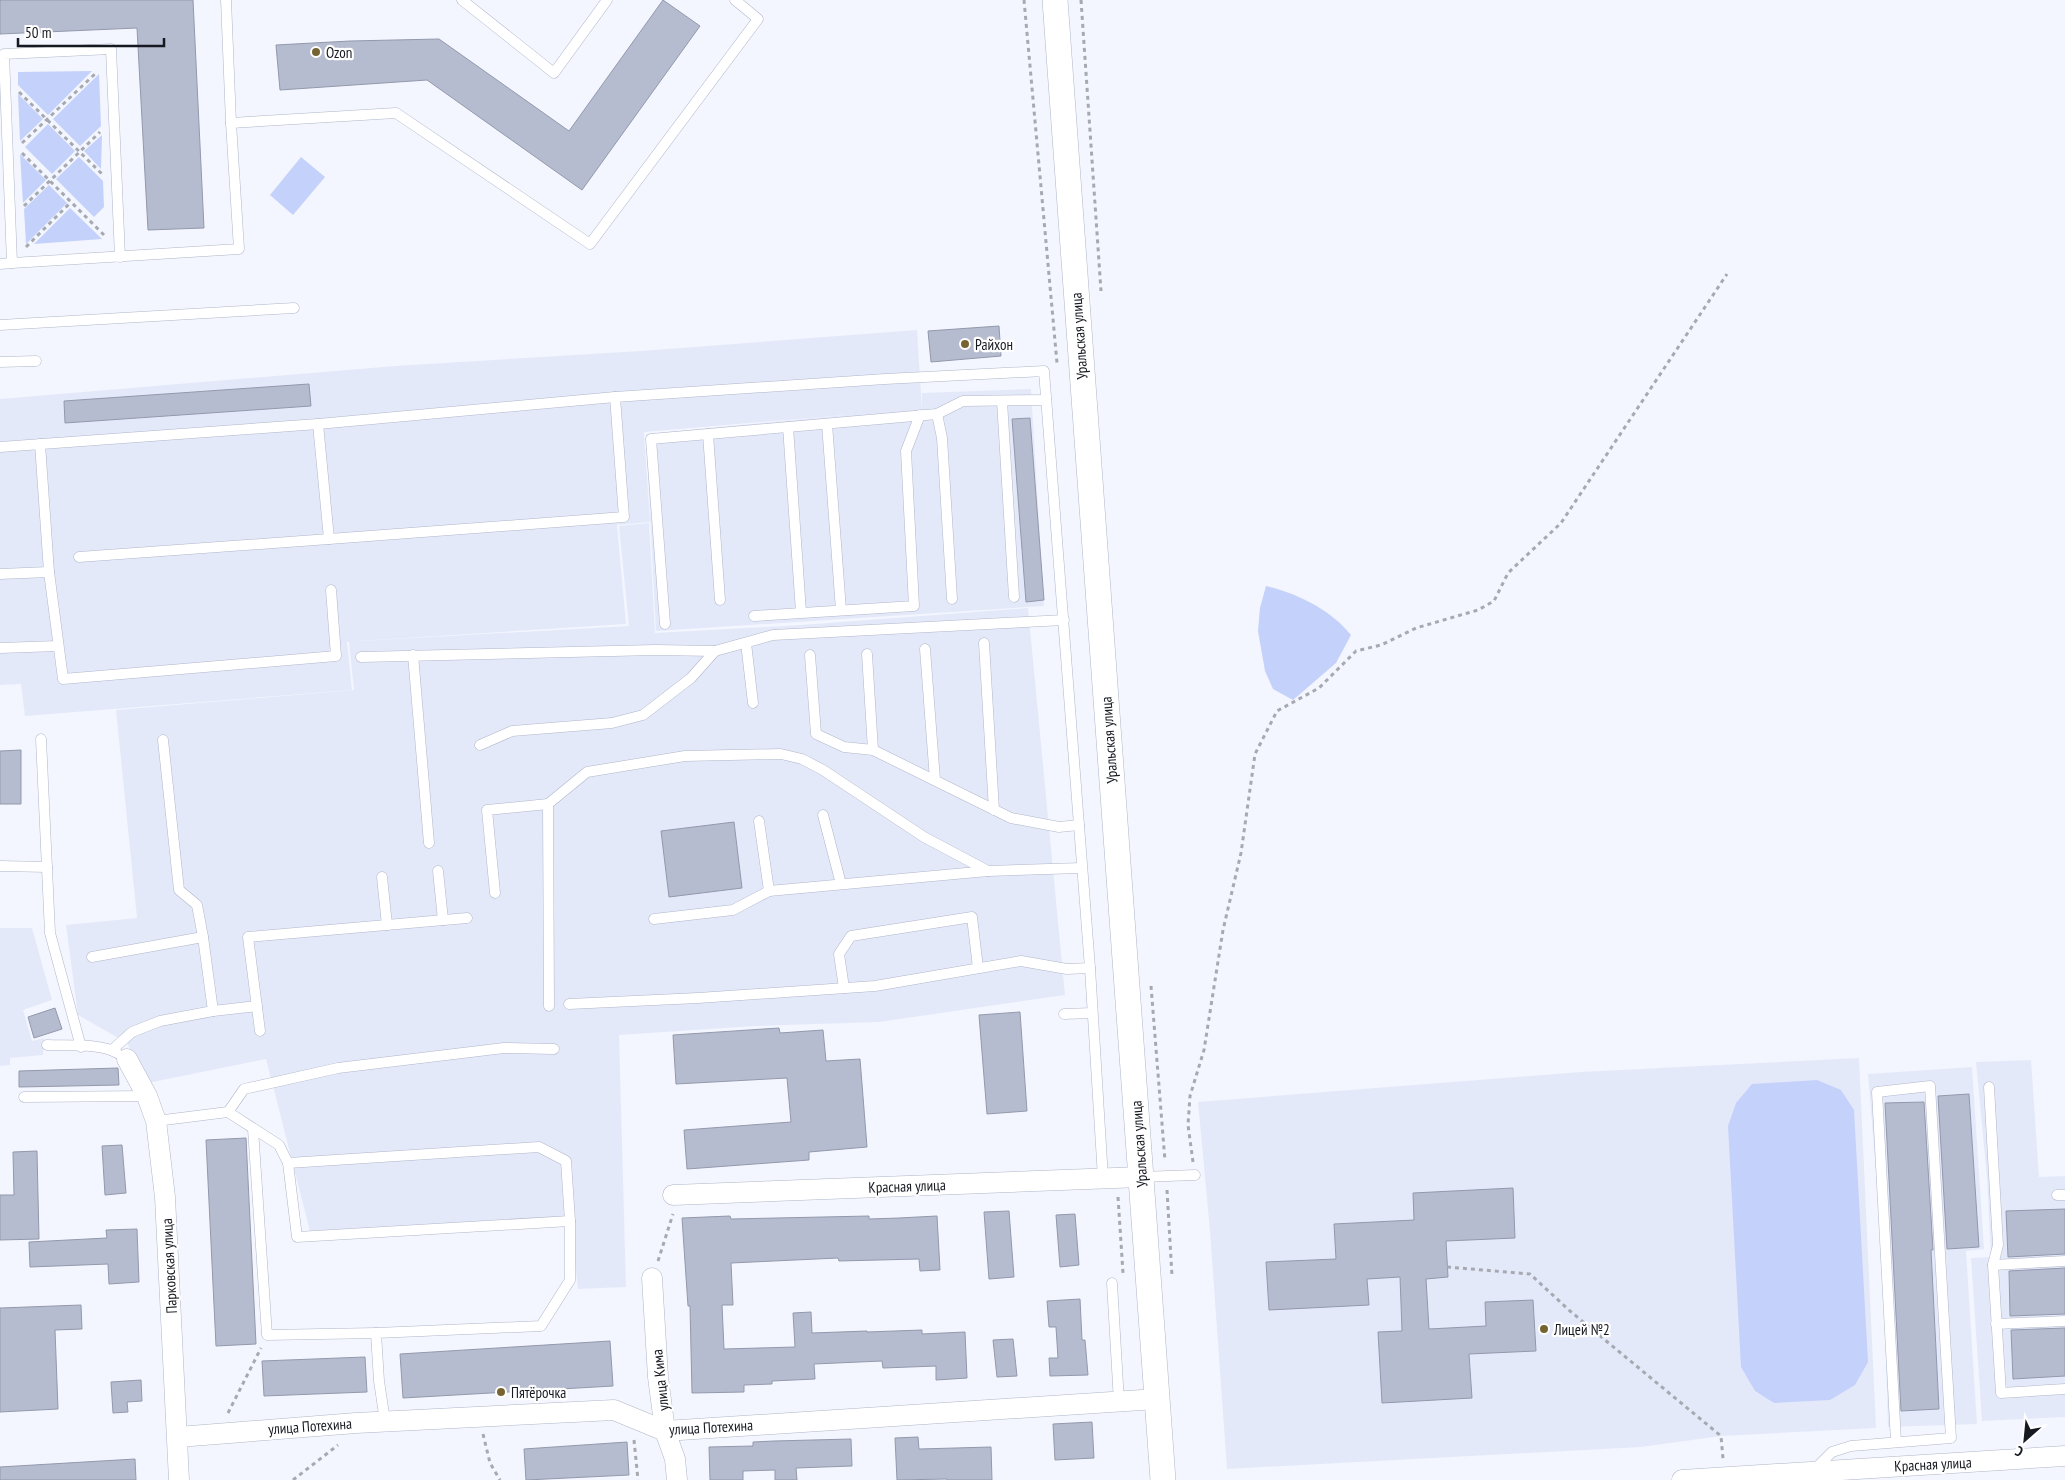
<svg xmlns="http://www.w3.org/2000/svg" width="2065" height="1480" font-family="'PT Sans Narrow',sans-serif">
  <rect width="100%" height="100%" fill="#f3f6fe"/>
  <g fill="#e4e9fa">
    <path d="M917,330L922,410V393L1031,389L1044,606L656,631L646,434L845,415L644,432L650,522L617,525L626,624L359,641L629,626L619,526L649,523L655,633L801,625L1028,608L1065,995L879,1022L755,1026L619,1035L626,1287L578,1289L570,1220L310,1231L266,1059L148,1083L127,1043L78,1015L66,925L137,918L116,710L354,690L349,642H347L352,690L25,716L21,684L0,685V399L395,366L641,351Z"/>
    <path d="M0,928H32L52,1000L23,1010L32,1041L44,1038L43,1055L10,1058V1065L0,1066Z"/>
    <path d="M1859,1058L1876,1428L1721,1436L1641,1447L1227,1469L1210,1231L1198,1102L1581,1072Z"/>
    <path d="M2031,1060L2039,1177L2065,1176V1417L1982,1421L1971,1258L1991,1257L1987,1178L1976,1062Z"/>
    <path d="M1972,1067L1984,1249L1966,1251L1977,1424L1888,1427L1883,1256L1868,1074Z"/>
  </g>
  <g fill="#c4d1fb">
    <path d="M92,71L48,115L18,85V72Z"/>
    <path d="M99,74L101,126L80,146L53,119Z"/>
    <path d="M18,94L43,119L20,141Z"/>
    <path d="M48,124L75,151L52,174L25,147Z"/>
    <path d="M102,135L101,169L84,151Z"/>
    <path d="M20,154L46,180L23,203Z"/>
    <path d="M79,157L103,181L104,207L94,217L56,179Z"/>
    <path d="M301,157L325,177L293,215L270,195Z"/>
    <path d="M49,185L67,203L26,244L24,209Z"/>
    <path d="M70,208L102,239L34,244Z"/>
    <path d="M1266,586C1297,593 1331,610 1351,635L1336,663L1293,700L1273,689L1265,671L1258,631L1260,608Z"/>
    <path d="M1817,1080L1841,1090L1854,1110L1868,1362L1855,1385L1830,1400L1774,1403L1755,1391L1741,1367L1728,1126L1736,1103L1752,1084Z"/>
  </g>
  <g fill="#b6bcd0" stroke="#9399ac">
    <path d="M0,0H193L204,228L148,230L137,28L0,34Z"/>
    <path d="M663,0L700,26L582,190L427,80L280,90L276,45L350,41L439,39L569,131Z"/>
    <path d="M999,326L1001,356L931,362L928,331Z"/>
    <path d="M309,384L311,406L65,423L64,401Z"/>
    <path d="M1030,418L1044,600L1026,602L1012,419Z"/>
    <path d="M21,750V804H0V751Z"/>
    <path d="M734,822L742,888L669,897L661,831Z"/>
    <path d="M55,1008L62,1029L34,1038L28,1017Z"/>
    <path d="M1020,1012L1027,1111L987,1114L979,1015Z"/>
    <path d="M779,1028L780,1033L823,1030L826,1061L860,1059L867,1147L809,1152V1160L687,1169L684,1130L791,1122L787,1078L676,1084L673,1035Z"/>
    <path d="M118,1068L119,1085L19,1087V1071Z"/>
    <path d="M1969,1094L1979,1247L1947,1249L1938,1096Z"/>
    <path d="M1924,1102L1933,1250H1931L1939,1409L1901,1411L1885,1103Z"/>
    <path d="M246,1138L256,1344L216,1346L206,1140Z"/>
    <path d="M122,1145L126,1193L105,1195L102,1146Z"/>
    <path d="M37,1151L39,1239L0,1240V1195H14L13,1152Z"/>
    <path d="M1513,1188L1515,1238L1446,1241L1448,1277L1426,1279L1429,1329L1486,1326L1485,1302L1533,1300L1536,1351L1469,1354L1472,1398L1382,1403L1378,1332L1402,1331L1400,1277L1367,1279L1369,1305L1269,1310L1266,1262L1336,1259L1334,1224L1414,1220L1413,1193Z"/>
    <path d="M2065,1209V1254L2008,1257L2006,1211Z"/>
    <path d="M1009,1211L1014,1277L989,1279L984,1212Z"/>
    <path d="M1075,1214L1079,1265L1060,1267L1056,1215Z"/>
    <path d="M730,1216L731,1219L869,1216V1219L899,1218L937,1216L940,1270L920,1271L919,1259L839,1261L838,1258L731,1263L733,1305H722L724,1349L795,1347L793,1313L811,1312L812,1333L867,1331V1332L922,1330V1334L965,1332L967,1378L936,1380V1366L883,1368L882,1361L814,1364L815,1379L772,1381V1384L744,1385V1392L692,1393L690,1306H688L682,1218Z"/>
    <path d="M137,1229L139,1282L109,1284L108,1264L30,1267L29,1242L107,1238L106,1230Z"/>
    <path d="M2065,1268V1314L2010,1316L2009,1271Z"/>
    <path d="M1080,1299L1082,1340H1085L1088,1375L1050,1376L1049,1358H1058L1056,1327H1049L1047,1301Z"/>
    <path d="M81,1305L82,1329L55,1330L58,1409L0,1412V1308Z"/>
    <path d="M2065,1328V1376L2013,1379L2011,1330Z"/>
    <path d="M1013,1339L1017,1376L997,1377L993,1340Z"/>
    <path d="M610,1341L613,1386L403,1398L400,1354Z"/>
    <path d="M365,1357L367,1392L264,1396L262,1361Z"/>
    <path d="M141,1380L142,1401L127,1402L128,1412L113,1413L111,1382Z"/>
    <path d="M1092,1422L1094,1458L1055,1460L1053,1424Z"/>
    <path d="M918,1437L919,1449L991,1447L992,1480H947V1479L897,1480L895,1438Z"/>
    <path d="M851,1439L852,1466L796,1468L797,1480H775V1470L743,1471V1480H710L709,1447L753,1446V1442L774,1441Z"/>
    <path d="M627,1442L629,1475L526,1480L524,1449Z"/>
    <path d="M135,1459L136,1480H0V1467Z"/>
  </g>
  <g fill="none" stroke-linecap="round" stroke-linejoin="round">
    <g stroke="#b0b6c9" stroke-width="11">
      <g id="service">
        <path d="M226,0L231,123L396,113L590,244L758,19L735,0"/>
        <path d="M462,0L554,73L607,0"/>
        <path d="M120,257L111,49L4,54L12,263L239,249L231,123"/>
        <path d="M0,264L12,263"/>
        <path d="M0,325L294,308"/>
        <path d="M0,362L36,361"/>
        <path d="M1002,401L1014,597"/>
        <path d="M937,414L942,438L952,599"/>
        <path d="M318,424L329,539L624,517L615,397"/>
        <path d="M827,424L841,610"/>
        <path d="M788,427L801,612"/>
        <path d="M708,434L720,600"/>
        <path d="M40,444L49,572L63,679L336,656L331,590"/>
        <path d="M0,447L318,424L615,397L885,379L1044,371L1090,968L1103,1178"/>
        <path d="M79,557L329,539"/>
        <path d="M0,574L49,572"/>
        <path d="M754,616L914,606L906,451L920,415"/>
        <path d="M665,624L651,439L937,414L963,401L1046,400"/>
        <path d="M746,643L753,703"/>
        <path d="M984,643L994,810"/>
        <path d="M0,648L58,646"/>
        <path d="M925,649L935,780"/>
        <path d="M867,654L873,750"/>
        <path d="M413,655L429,843"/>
        <path d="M810,655L816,734L844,747L873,750L1011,818L1059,827L1079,825"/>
        <path d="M361,657L655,650L715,651L773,635L1064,620"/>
        <path d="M41,739L50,933L81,1047"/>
        <path d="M163,740L179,890L197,905L203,937"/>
        <path d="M480,745L512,731L612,723L643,715L691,678L715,651"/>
        <path d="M548,804L549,1006"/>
        <path d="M823,815L841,884"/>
        <path d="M759,821L769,891L988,871L1081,868"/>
        <path d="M0,866L47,867"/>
        <path d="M438,871L443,920"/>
        <path d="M382,877L387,925"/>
        <path d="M495,893L487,810L548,804L587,772L685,756L781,754L802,759L823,770L924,837L988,871"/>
        <path d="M654,919L733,910L769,891"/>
        <path d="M92,957L203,937L213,1011L160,1021L132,1032L112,1050"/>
        <path d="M844,988L839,954L851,936L972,917L978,968"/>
        <path d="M569,1004L698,998L875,986L1021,961L1067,969L1090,968"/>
        <path d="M213,1011L257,1006"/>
        <path d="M1064,1014L1092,1013"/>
        <path d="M260,1031L248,937L467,918"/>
        <path d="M47,1045C67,1046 101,1043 117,1053"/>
        <path d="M1989,1087L1998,1245L1993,1265"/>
        <path d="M24,1097L147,1096"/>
        <path d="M228,1112L244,1089L338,1068L504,1048L554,1049"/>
        <path d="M156,1121L228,1112L279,1145L288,1163L297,1237L570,1221"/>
        <path d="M253,1129L267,1335L376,1333"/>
        <path d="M288,1163L539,1147L566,1161L570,1221V1280L541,1326L376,1333L379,1381L385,1421"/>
        <path d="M1141,1177L1195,1175"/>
        <path d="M2057,1195H2065"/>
        <path d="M2065,1261L1993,1265L2001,1393L2065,1389"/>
        <path d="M1112,1283L1119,1402"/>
        <path d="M1996,1324L2065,1321"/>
        <path d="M1814,1470L1832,1452L1851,1446L1951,1438L1930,1086L1877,1092L1896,1442"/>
      </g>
    </g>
    <g stroke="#b0b6c9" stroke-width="21">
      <g id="minor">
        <path d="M127,1059L147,1096L156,1121L165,1197L179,1480"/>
        <path d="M673,1195L1141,1177"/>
        <path d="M652,1278L658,1377L665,1431L675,1459L677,1480"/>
        <path d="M178,1437L356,1423L614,1410L665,1431L1157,1399"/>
        <path d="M1682,1480L2065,1456"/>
      </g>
    </g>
    <g stroke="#b0b6c9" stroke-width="26">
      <path id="tertiary" d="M1055,0L1163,1480"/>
    </g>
    <g stroke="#a7a9b1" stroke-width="3" stroke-dasharray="4 4" stroke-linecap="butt">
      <path d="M1024,0L1057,363"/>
      <path d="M1081,0L1101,291"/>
      <path d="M19,92L102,174"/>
      <path d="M22,143L97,72"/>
      <path d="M22,153L104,235"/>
      <path d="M24,206L100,132"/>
      <path d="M26,247L71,202"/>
      <path d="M1151,986L1165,1161"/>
      <path d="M1193,1162L1188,1125L1190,1096L1204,1050L1223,930L1241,853L1255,754L1277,711L1319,688L1356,651L1381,645L1416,628L1478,610L1494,601L1508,573L1561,523L1727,274"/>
      <path d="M1167,1190L1172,1276"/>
      <path d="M1118,1197L1123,1273"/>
      <path d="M658,1261L673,1214"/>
      <path d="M1447,1267L1530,1274L1570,1311L1721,1436L1723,1459"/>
      <path d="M228,1413L261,1348"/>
      <path d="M483,1434L490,1463L500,1480"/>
      <path d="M634,1440L638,1480"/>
      <path d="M293,1480L338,1445"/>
    </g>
    <use href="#service" stroke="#fff" stroke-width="10"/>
    <use href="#minor" stroke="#fff" stroke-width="20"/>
    <use href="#tertiary" stroke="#fff" stroke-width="25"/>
  </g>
  <g fill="#756432" stroke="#fff" stroke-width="2">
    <circle cx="316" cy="52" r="5"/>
    <circle cx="965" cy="344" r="5"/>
    <circle cx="1544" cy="1329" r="5"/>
    <circle cx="501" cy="1392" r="5"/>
  </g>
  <g text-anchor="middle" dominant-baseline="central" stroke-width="4.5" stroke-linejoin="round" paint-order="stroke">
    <g font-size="15" fill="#171920" stroke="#fff" text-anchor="start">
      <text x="326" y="52">Ozon</text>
      <text x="975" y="344">Райхон</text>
      <text x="1554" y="1329">Лицей №2</text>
      <text x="511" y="1392">Пятёрочка</text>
    </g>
    <g font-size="15" fill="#171920" stroke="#fff">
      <text transform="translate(1079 336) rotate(-94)">Уральская улица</text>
      <text transform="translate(1109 740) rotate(-94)">Уральская улица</text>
      <text transform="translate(1139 1144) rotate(-94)">Уральская улица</text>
      <text transform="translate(907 1186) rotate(-2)">Красная улица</text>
      <text transform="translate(169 1266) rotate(-93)">Парковская улица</text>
      <text transform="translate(660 1380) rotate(-96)">улица Кима</text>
      <text transform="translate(310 1426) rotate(-4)">улица Потехина</text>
      <text transform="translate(711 1427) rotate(-3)">улица Потехина</text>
      <text transform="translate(1933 1464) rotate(-3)">Красная улица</text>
    </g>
  </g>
  <g transform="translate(2025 1440) rotate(207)" stroke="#ffffff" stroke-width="4" paint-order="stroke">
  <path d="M0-4L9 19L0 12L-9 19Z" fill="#171920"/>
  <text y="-8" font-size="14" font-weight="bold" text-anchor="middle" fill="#171920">С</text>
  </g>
  <path d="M18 38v8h146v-8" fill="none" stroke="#171920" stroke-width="2.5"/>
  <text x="25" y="38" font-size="15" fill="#171920" stroke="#ffffff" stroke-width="4" paint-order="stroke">50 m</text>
</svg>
